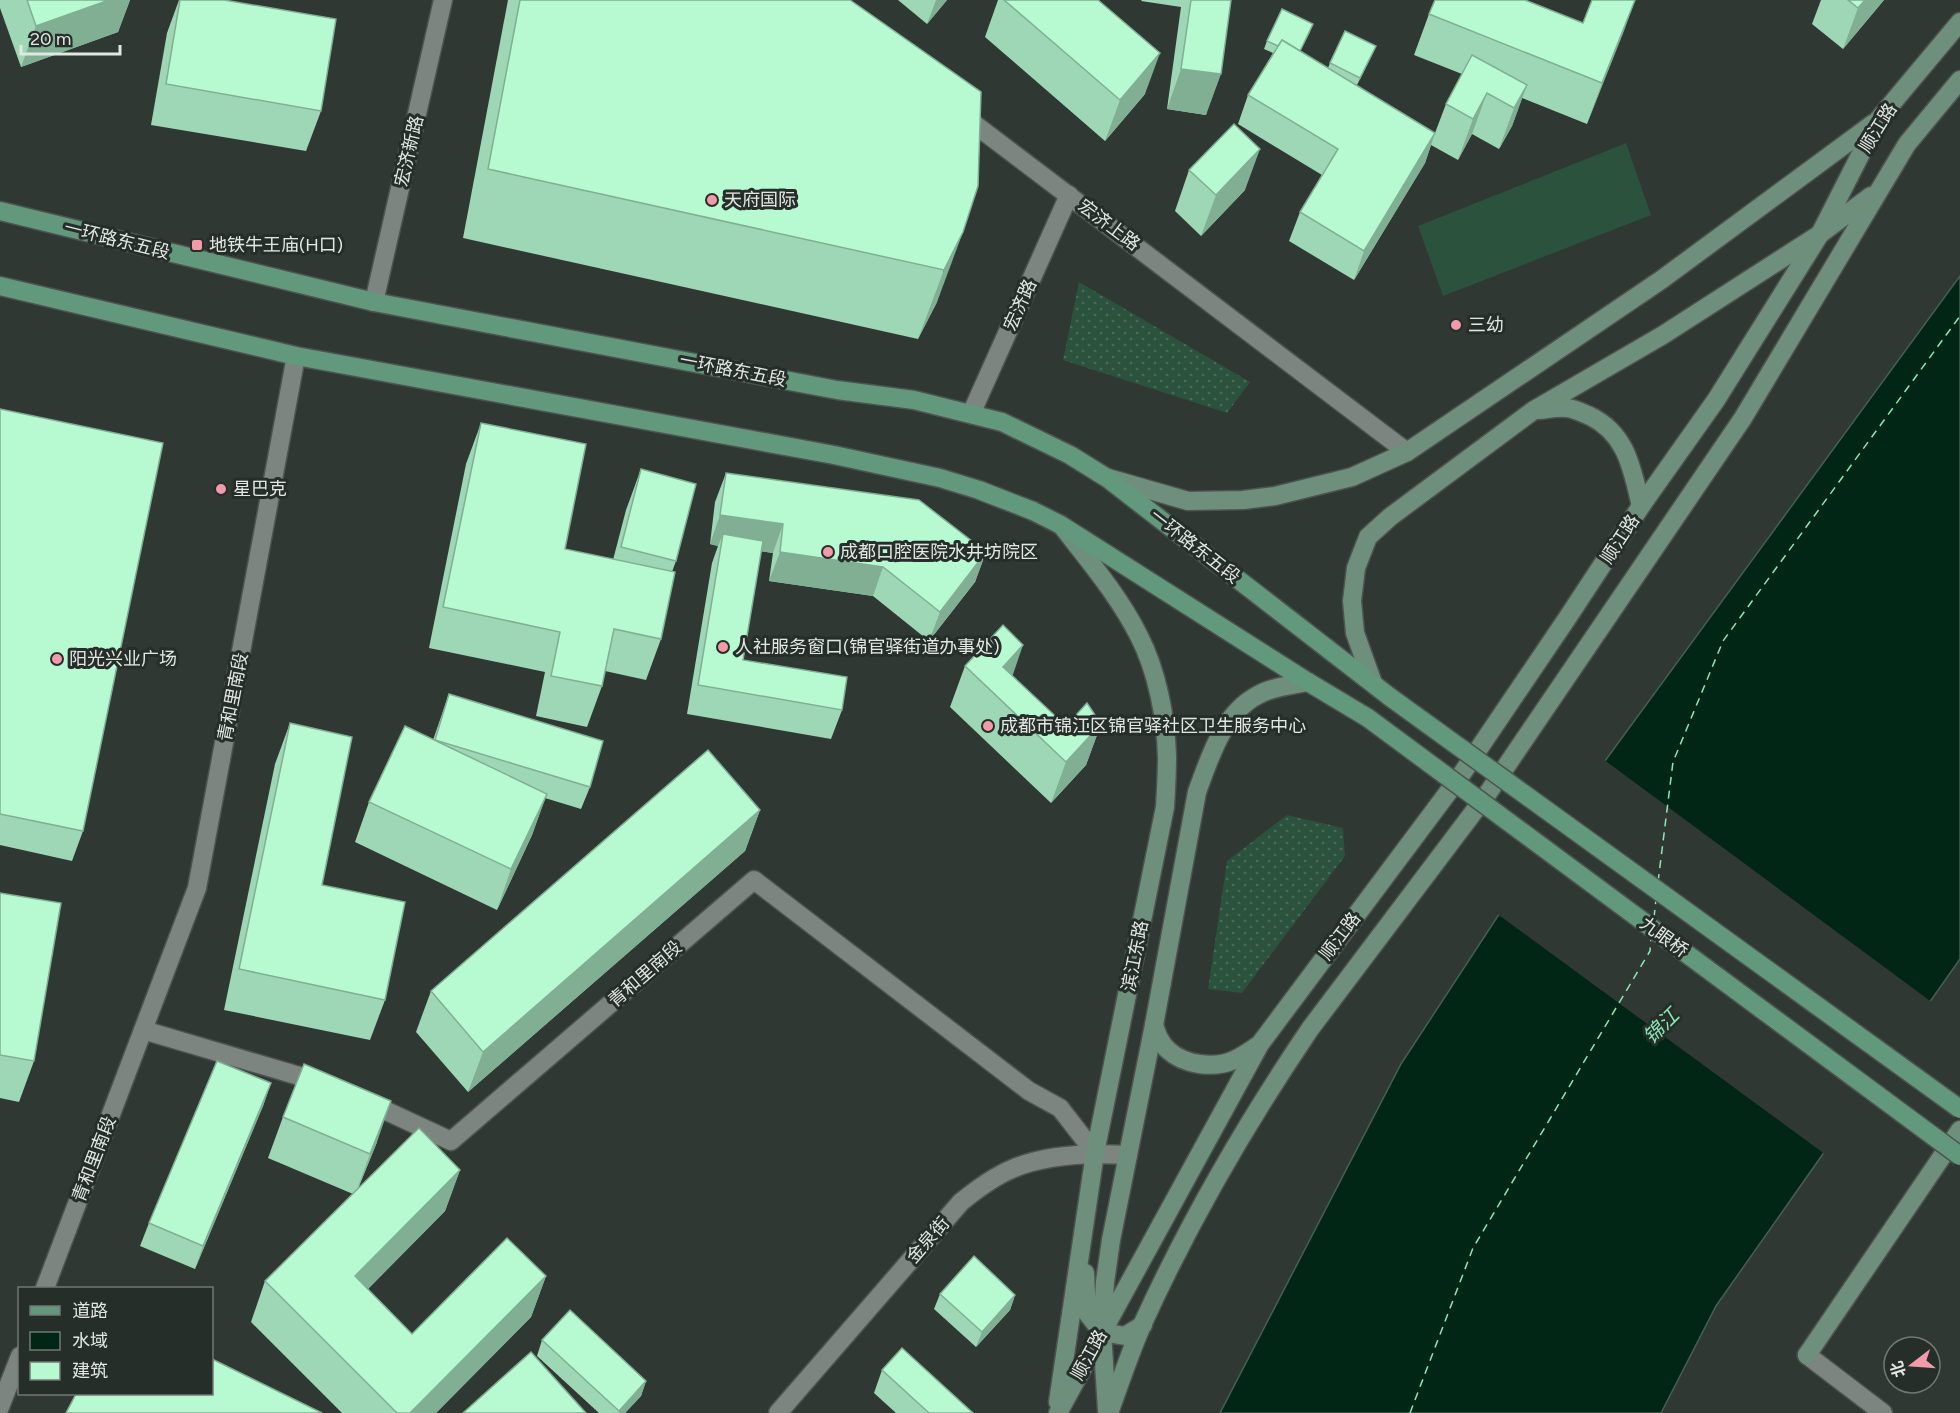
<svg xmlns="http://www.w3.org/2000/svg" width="1960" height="1413" font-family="Figtree,'Noto Sans SC',sans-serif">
  <defs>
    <pattern id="grass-dots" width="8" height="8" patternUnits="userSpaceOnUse" patternTransform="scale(1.5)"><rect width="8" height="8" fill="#2a523c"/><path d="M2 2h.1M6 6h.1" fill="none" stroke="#496b58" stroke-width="1.8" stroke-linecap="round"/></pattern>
  </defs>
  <rect width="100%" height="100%" fill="#303833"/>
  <g fill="url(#grass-dots)">
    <path d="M1079,282L1250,382L1227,413L1063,360Z"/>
    <path d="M1287,815L1343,828L1345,856L1242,993L1208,989L1227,861Z"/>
  </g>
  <path fill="#2a523c" d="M1626,143L1651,215L1443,296L1418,226Z"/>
  <path fill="#022615" stroke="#456053" stroke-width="1.5" d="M1960,276V959L1716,1306L1661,1413H1220L1401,1064L1553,832Z"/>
  <path fill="#303833" d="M1603,759L1933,1003L1826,1155L1496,913L1551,830Z"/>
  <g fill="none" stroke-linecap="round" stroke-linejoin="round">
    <g stroke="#8ae8b4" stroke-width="1.5" stroke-dasharray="8 6" stroke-linecap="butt">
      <path d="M1658,882L1673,762L1723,641L1960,316"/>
      <path d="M1654,918L1656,899"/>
      <path d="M1410,1413L1473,1248L1650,951L1651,937"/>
    </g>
    <g stroke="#4d534f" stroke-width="21">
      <g id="street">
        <path d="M961,114L1407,452"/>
        <path d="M374,302L443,0"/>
        <path d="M971,414L1069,195"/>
        <path d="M143,1030L323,1083"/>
        <path d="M367,1102L451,1141L754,880L1029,1091L1060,1108L1095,1153"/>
        <path d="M45,1288L197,888L296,356"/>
        <path d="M1807,1355L1883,1413"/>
        <path d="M0,1407L20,1356"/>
        <path d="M778,1413L961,1202C977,1189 993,1177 1012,1169C1046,1154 1092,1153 1128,1155"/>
      </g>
    </g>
    <g stroke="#4d534f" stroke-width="21">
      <g id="secondary">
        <path d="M1539,410C1548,409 1559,407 1567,408C1575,409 1583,413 1590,416C1627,434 1632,469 1641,506"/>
        <path d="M1108,478L1188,501L1243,500L1275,496L1352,477L1407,452L1661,280L1874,123"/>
        <path d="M1373,683L1355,633L1352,601L1356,568L1368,537L1390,517L1534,410L1663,335L1820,234L1871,196"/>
        <path d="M1154,1025C1157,1034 1160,1043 1168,1050C1184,1065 1214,1069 1234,1060C1243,1056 1251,1050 1259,1045"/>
        <path d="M1085,1273L1087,1313L1102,1332L1125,1336L1143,1325"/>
        <path d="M1807,1355L1960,1130"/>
        <path d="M1058,1402L1095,1153L1165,807C1166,791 1167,773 1167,757C1166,717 1157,671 1139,636C1119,596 1089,561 1062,526"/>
        <path d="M1107,1410L1102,1332L1105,1282L1111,1240L1154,1025L1197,792C1210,757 1223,713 1258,695C1272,687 1292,685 1308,682"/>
        <path d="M1058,1413L1260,1044L1461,775L1568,617L1641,506L1716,400L1820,234L1878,120L1960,22"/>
        <path d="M1109,1413C1120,1383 1130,1352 1143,1323C1190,1220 1247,1122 1310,1029L1488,793L1743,418L1907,144L1960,80"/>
      </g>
    </g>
    <g stroke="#4d534f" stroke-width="21">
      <g id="primary">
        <path d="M0,211L374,302L837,390L914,400L1002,422L1070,455L1107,478L1390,697"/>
        <path d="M0,286L296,356L834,455L940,478L979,490L1033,511L1061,525L1308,682L1368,718"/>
      </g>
    </g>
    <use href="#street" stroke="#7c857f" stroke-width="18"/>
    <use href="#secondary" stroke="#6f8f7d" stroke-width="18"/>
    <use href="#primary" stroke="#62987b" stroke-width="18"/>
    <g stroke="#4d534f" stroke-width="21" stroke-linecap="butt">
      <g id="primary-bridge">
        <path d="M1390,697L1960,1109"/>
        <path d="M1368,718L1960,1156"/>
      </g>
    </g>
    <use href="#primary-bridge" stroke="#62987b" stroke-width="18"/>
  </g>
  <g fill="#9dd7b5">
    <path d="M0,0H130L118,32L21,67L0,8Z"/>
    <path d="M179,0H224L321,111L306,151L151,125L167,33Z"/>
    <path d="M508,0H850L981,92L937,302L918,339L463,238Z"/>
    <path d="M898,0H947L927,24Z"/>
    <path d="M998,0H1098L1145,94L1105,141L985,37Z"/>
    <path d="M1142,0H1231L1206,115L1167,109L1181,7L1141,1Z"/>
    <path d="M1635,0L1587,124L1522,98L1512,126L1499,149L1472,134L1458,160L1431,145L1425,163L1354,280L1289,241L1300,212L1322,175L1238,124L1248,95L1273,53L1264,49L1267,41L1310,32L1300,51L1328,68L1330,63L1376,46L1357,85L1352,83L1435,133L1446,104L1462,74L1414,55L1429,14L1583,23Z"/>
    <path d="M1821,0H1884L1843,49L1812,24Z"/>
    <path d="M1189,170L1245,190L1201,236L1175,211Z"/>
    <path d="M0,409L83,831L72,861L0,845Z"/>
    <path d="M481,423L565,549L613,560L626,510L641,469L676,561L672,572L661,639L646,680L605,671L602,686L587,727L536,716L545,672L429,648L466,464Z"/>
    <path d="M726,473L986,552L975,582L929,641L873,596L769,581L773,553L761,551L743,660L842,710L831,739L687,714L712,563L718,546L710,544L715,502Z"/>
    <path d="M965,666L1012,676L1066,726L1101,724L1086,765L1051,803L950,707Z"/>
    <path d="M449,694L590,787L581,809L545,798L532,835L497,910L355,842L369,802L433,740Z"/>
    <path d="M290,723L322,885L385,1000L370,1040L224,1010L275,764Z"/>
    <path d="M760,810L745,851L468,1092L416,1032L431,991Z"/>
    <path d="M0,893L34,1061L19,1102L0,1098Z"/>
    <path d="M271,1083L263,1106L195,1269L140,1246L149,1223Z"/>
    <path d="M283,1117L377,1142L358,1189L460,1170L445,1211L368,1289L412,1334L546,1276L531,1317L436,1413H342L251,1322L265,1281L353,1194L268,1158Z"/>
    <path d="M940,1294L1015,1295L1010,1310L976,1347L934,1309Z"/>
    <path d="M542,1340L646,1381L641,1396L625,1413H599L537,1356Z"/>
    <path d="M882,1370L973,1413H896L874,1393Z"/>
  </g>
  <g fill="#80af93">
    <path d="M109,0H130L118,32L21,67L36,26Z"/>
    <path d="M936,0H947L927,24Z"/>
    <path d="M1635,0L1624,31L1587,124L1602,83Z"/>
    <path d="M1865,0H1884L1843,49L1858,8Z"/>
    <path d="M1376,46L1373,53L1357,85L1360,78Z"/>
    <path d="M1160,53L1145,94L1105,141L1120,100Z"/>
    <path d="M1181,69L1221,74L1206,115L1167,109Z"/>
    <path d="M1527,85L1512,126L1499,149L1514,108Z"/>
    <path d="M1487,93L1472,134L1458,160L1473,119Z"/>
    <path d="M1435,133L1425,163L1354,280L1364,251Z"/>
    <path d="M1260,149L1245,190L1201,236L1216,195Z"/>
    <path d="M963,232L937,302L918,339L944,270Z"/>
    <path d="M720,515L783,524L773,553L721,546L723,534L718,546L710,544Z"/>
    <path d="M780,552L883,567L873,596L769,581Z"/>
    <path d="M986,552L975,582L929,641L940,612Z"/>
    <path d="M1023,645L1009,686L1003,667Z"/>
    <path d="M1101,724L1086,765L1051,803L1066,762Z"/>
    <path d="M547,794L532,835L497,910L511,869Z"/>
    <path d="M760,810L745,851L468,1092L483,1052Z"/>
    <path d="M271,1083L263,1106L195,1269L203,1246Z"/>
    <path d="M391,1101L377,1142L355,1195L370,1154Z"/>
    <path d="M460,1170L445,1211L340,1317L355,1276Z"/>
    <path d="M546,1276L531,1317L436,1413H410Z"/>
    <path d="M1015,1295L1010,1310L976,1347L982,1332Z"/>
    <path d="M646,1381L641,1396L625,1413H618L619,1411Z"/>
  </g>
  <g fill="#b7fad2" stroke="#80af93" stroke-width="1.5">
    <path d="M27,0H109L36,26Z"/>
    <path d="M180,0H224L336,19L321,111L166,84Z"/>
    <path d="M520,0H850L981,92L978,186L963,232L944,270L488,169Z"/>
    <path d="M1004,0H1098L1160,53L1120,100Z"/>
    <path d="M1191,0H1231L1221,74L1181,69Z"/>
    <path d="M1435,0H1525L1583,23L1592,0H1635L1602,83L1429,14Z"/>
    <path d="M1848,0H1865L1858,8Z"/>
    <path d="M1282,9L1313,24L1300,51L1282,40L1278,46L1267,41Z"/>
    <path d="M1345,31L1376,46L1360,78L1330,63Z"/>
    <path d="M1282,40L1435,133L1364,251L1300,212L1338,149L1248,95Z"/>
    <path d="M1472,55L1527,85L1514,108L1487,93L1473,119L1446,104Z"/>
    <path d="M1234,124L1260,149L1216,195L1189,170Z"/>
    <path d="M0,409L163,443L83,831L0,814Z"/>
    <path d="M481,423L586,444L565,549L675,572L661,639L614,629L602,686L551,676L560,632L443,607Z"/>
    <path d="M641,469L696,484L676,561L621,547Z"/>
    <path d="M726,473L919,500L986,552L940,612L883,567L780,552L783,524L720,515Z"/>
    <path d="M723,534L763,541L743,660L847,677L842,710L698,685Z"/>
    <path d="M1003,625L1023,645L1003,667L1066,726L1087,703L1101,724L1066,762L965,666Z"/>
    <path d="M449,694L603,741L590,787L435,740Z"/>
    <path d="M290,723L352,737L322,885L405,902L385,1000L239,969Z"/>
    <path d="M405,726L547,794L511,869L369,802Z"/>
    <path d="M708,750L760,810L483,1052L431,991Z"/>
    <path d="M0,893L61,903L34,1061L0,1055Z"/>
    <path d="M217,1061L271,1083L203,1246L149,1223Z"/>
    <path d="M304,1064L391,1101L370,1154L283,1117Z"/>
    <path d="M419,1128L460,1170L355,1276L412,1334L507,1238L546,1276L410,1413H397L265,1281Z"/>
    <path d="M974,1256L1015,1295L982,1332L940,1294Z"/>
    <path d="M570,1310L646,1381L619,1411L542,1340Z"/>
    <path d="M902,1348L973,1413H929L882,1370Z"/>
    <path d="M531,1352L586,1413H463Z"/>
    <path d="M212,1359L322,1413H66L76,1394H212Z"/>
  </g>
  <g fill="#f39aaa" stroke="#262e29" stroke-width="2">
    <circle cx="712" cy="200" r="6"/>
    <rect x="191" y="239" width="12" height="12" rx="3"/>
    <circle cx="1456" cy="325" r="6"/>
    <circle cx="221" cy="489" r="6"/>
    <circle cx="828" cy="552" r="6"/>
    <circle cx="723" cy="647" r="6"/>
    <circle cx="57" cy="659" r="6"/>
    <circle cx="988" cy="726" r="6"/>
  </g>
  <g text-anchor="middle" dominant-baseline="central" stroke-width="6" stroke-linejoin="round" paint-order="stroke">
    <g font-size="18" fill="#e2e7e4" stroke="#262e29">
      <text transform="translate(1878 128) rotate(-58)">顺江路</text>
      <text transform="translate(409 151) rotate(-77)">宏济新路</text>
      <text transform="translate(1109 225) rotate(37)">宏济上路</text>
      <text transform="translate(117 240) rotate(14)">一环路东五段</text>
      <text transform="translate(1020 305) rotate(-66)">宏济路</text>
      <text transform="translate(733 370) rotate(11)">一环路东五段</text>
      <text transform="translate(1620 539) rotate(-57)">顺江路</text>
      <text transform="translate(1195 546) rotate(38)">一环路东五段</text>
      <text transform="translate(233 697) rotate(-79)">青和里南段</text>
      <text transform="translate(1340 936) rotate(-53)">顺江路</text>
      <text transform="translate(1664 937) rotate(36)">九眼桥</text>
      <text transform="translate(1135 956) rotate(-79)">滨江东路</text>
      <text transform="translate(645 974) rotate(-41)">青和里南段</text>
      <text transform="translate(94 1159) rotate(-69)">青和里南段</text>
      <text transform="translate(928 1240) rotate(-49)">金泉街</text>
      <text transform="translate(1089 1355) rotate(-61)">顺江路</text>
    </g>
    <g font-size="18" fill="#e2e7e4" stroke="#262e29" text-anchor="start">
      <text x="724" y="200">天府国际</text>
      <text x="209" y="245">地铁牛王庙(H口)</text>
      <text x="1468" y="325">三幼</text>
      <text x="233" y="489">星巴克</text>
      <text x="840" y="552">成都口腔医院水井坊院区</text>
      <text x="735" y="647">人社服务窗口(锦官驿街道办事处)</text>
      <text x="69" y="659">阳光兴业广场</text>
      <text x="1000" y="726">成都市锦江区锦官驿社区卫生服务中心</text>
    </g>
    <g font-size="20" font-style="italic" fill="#8ae8b4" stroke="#262e29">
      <text transform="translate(1661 1026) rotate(-45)">锦江</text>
    </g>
  </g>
  <rect x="18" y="1287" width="195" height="108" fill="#262e29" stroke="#717874" stroke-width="1.5"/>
  <rect x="30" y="1306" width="30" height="9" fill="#62987b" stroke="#717874" stroke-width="1.5"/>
  <text x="72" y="1317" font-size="18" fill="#e2e7e4">道路</text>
  <rect x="30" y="1332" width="30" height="18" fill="#022615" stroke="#717874" stroke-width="1.5"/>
  <text x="72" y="1347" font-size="18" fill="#e2e7e4">水域</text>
  <rect x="30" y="1362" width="30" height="18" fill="#b7fad2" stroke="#717874" stroke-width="1.5"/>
  <text x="72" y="1377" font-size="18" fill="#e2e7e4">建筑</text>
  <g transform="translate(1912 1365) rotate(253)"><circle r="28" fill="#262e29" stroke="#717874" stroke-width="1.5"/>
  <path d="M0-4.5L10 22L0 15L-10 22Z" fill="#f39aaa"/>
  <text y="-9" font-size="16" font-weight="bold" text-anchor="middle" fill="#e2e7e4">北</text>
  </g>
  <path d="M21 45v9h99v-9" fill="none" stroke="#e2e7e4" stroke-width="3"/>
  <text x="30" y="45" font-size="18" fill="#e2e7e4" stroke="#262e29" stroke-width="4.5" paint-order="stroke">20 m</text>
</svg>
